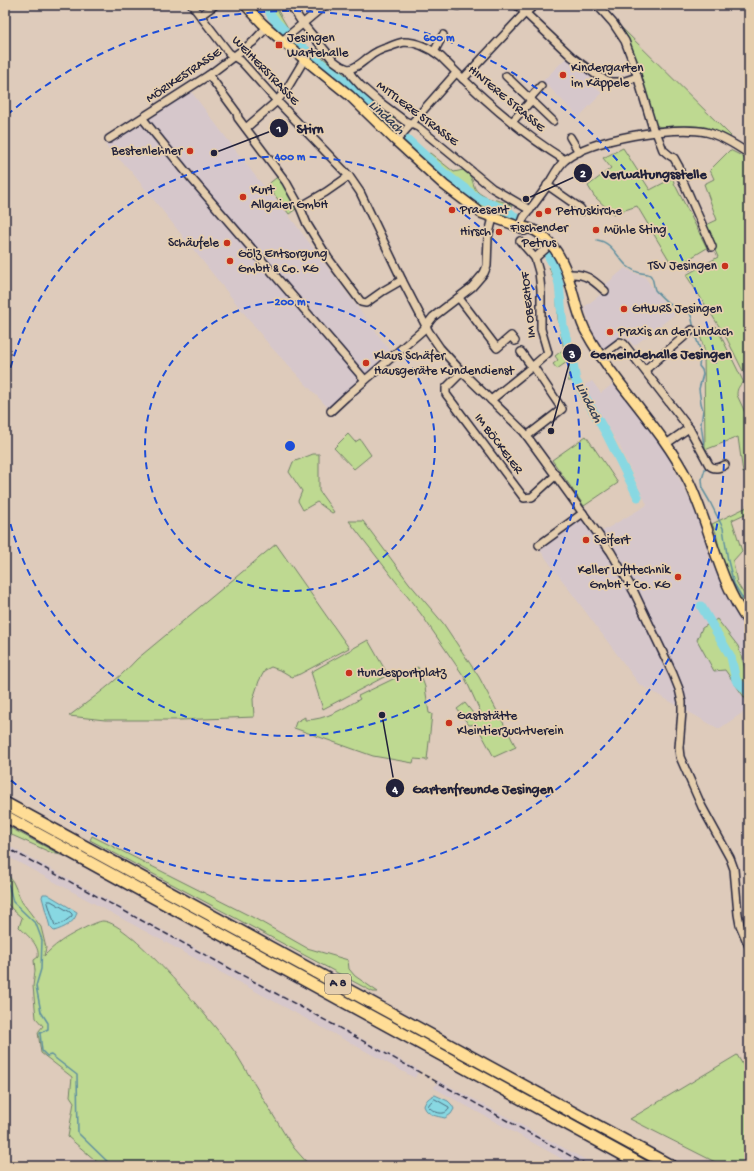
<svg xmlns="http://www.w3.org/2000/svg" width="754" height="1171" font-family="'Gochi Hand',sans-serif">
  <rect width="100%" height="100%" fill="#decbbb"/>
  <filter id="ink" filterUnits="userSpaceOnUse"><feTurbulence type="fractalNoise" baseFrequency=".025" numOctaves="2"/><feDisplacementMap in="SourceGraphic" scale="8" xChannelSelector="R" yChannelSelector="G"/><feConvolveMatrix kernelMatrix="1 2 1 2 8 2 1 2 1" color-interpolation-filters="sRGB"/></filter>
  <g filter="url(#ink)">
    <g fill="#d6c7cb">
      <path d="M568,56L571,59L570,62L591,77L588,82L602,93L579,117L543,81Z"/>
      <path d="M187,86L256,177L284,209L394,356L331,411L271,347L130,170L106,146V136L129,120Z"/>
      <path d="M625,268L634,273L645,277L659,297L668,305L679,311L634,346L627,338L622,335L602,351L594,335L584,307L608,289L605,285Z"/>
      <path d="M592,381L601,393L614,383L654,434L666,453L693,506L703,529L714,562L746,632L745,711L719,729L639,684L539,549L583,518L610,546L601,532L647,505L619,445L583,386Z"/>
      <path d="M5,844L419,1070L415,1078L5,855Z"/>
      <path d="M438,1080L466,1095L597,1166H575L434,1088Z"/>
    </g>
    <g fill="#bed991" stroke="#707e66">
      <path d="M263,5H271L273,12L278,11L288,28L282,31C272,25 267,15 263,5Z"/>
      <path d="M616,22L731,136L728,138C722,135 717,131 711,129C694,124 677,126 660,127C653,124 652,116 649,109Z"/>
      <path d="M293,36L342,72L395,117L392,123L339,74L336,77L293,43Z"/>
      <path d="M404,138L423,156L430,153L454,172L463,170C465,172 469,174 470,176C475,184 472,189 482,195C491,201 502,199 512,206L505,218L497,216L472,204L403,143Z"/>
      <path d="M623,148L650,190L673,178L674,183L707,248L674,268L637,206L613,214L594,196L588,186L611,168L603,158Z"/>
      <path d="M730,150L740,155L749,162V383L726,337L686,275L718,257L704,226L717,220L704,184L714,179L710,170Z"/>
      <path d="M280,175L299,207L289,214L267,185Z"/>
      <path d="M552,265L558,285L562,327L571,358L575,381H568L570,365L567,362L557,369L553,364L558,360L555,356L564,349L558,319L556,285L549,267Z"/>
      <path d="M716,326L744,383H742C738,387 737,390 737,395L749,421V469L743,473L738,437L705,450L704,348L700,336Z"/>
      <path d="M348,434L355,442L360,439L371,455L354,469L334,448Z"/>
      <path d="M586,436L618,483L584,506L552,460Z"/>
      <path d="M313,454H319V491L334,512L332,513L317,502L303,510L298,501L302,491L289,472L293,462Z"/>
      <path d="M749,502V512L732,520L742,551L733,561L737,583L749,602V609L739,597L731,583L720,552L716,533L712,524L747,507V504Z"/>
      <path d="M349,521H363L409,583L443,623L479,677L516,747L494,757L476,724L469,725L457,709L465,703L476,717L481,713L465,678L421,614Z"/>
      <path d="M276,544L349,648L300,674L292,677L282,671L271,667L265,670L259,681L253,699L254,717L180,720H105L69,716C93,698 117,681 137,659Z"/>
      <path d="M717,619L738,646L749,681V704L725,670L714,671L697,640L702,628Z"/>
      <path d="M368,640L388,675L323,709L311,672Z"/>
      <path d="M418,667L425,687L429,713L432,714L427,760L414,759L413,763L373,756L294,728L296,722L305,717V720C326,720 342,709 360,699L358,696Z"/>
      <path d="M5,825L61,855L52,853L5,832Z"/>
      <path d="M92,836L254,918L307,948L348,960L349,969L355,976L378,992H373L90,840Z"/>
      <path d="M5,870L13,882L22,902L41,927L46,948L44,956C48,952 54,946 60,942C66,937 96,921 103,921C131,922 216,1027 235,1052L284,1133L294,1148L310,1166H102L68,1137L74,1102L70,1096L72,1077L41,1053L38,1032L43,1026L36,1018L33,986L35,971L34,960L38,957C40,945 27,935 19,927L22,918L13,910L5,901L7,889L5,888Z"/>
      <path d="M737,1055L749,1075V1166H723L630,1119Z"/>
    </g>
    <g fill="#88d8e2" stroke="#5f8f9f">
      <path d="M43,894H47L77,912C75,923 64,928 54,931L50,927L42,897Z"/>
      <path d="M435,1095L448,1101L452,1105L454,1109L451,1114L445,1118C436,1116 427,1115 424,1106C426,1100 429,1097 435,1095Z"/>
    </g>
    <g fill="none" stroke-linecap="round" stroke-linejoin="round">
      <g stroke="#4b6b7e" stroke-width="1">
        <path d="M48,901H51L70,912L72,914V916C67,920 61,925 55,926L48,903Z"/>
        <path d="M435,1099L449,1107V1109C444,1117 433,1112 428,1106L430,1103Z"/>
      </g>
      <g stroke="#5f8f9f" stroke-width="1.5">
        <path d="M597,240C612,242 617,257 627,266C631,269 636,272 641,273C644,274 647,273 650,275C654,279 653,285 655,290C658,294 664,299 668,303C674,308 683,306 688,311C693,315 692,323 694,328"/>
        <path d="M694,332L701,352L699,366L702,370L703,374L699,389L701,403L703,410L701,424L704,446"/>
        <path d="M706,466L702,479L703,490L710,502L723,528L728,561L734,584L743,599L749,606"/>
        <path d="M5,880L9,886L13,902L36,924L42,940L41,969L36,986L41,1012L48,1023V1029L40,1033L42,1051L47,1056L51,1055L77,1075L78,1133L112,1166"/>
        <path d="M147,1166L164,1164L166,1166"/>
      </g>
      <g stroke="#88d8e2" stroke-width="9">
        <path d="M267,5L271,15L277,23L295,41L326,67L343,79L372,107L443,172L479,199L508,211L516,218"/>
        <path d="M548,255L554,266L559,284L563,326L572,358L576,381L607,435L638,497"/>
        <path d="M701,606L731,657L736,680L749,693"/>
      </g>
      <g stroke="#22223b" stroke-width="10">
        <g id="minor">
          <path d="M192,5L229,53L241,61L277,101L349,176L360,192L402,280L429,332L440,348L462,372L524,432L611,552L634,592L673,674L679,689L682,702V711L679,748L680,757L702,807L730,858L734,869L738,914L740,925L749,946"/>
          <path d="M290,5L303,24L334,61L341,66L348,69L352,76L361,86L377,100L405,121L418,127L492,188L530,210"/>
          <path d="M457,5L458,6"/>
          <path d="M517,5L572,57L599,77L611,82H622L637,77"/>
          <path d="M597,5L613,23L625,41L633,62L654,132"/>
          <path d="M201,15L215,5"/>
          <path d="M282,41L325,5"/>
          <path d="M434,52L443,35"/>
          <path d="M348,69C356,69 363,61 369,57C375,52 382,49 389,47C394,45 399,43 404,42C417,42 431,49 441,57C479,96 519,132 565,160"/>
          <path d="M209,75L237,113L238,118L286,182L300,207L307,224L328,258L361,302L366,303L383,291L402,280"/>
          <path d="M506,76L553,121"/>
          <path d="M463,79L525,13L535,5"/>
          <path d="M143,119L191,178L365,380"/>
          <path d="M512,122L529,103L532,96L541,86"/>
          <path d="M246,128L277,101L288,87L304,60"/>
          <path d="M656,132L663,150L669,155L674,158L679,167L682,179L712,247"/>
          <path d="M570,137L579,152"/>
          <path d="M109,139L209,75L253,42L267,27"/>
          <path d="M396,141L456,73"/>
          <path d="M547,185L580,208L582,211"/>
          <path d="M300,207L326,192L349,176"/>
          <path d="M520,227L524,217C533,206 540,196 548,185C553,177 558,166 565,160C591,139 674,125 706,132C722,136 736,145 749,154"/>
          <path d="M520,241L535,258L539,272L541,290V329L548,353L533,366L562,409L527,436"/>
          <path d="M535,258L551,244"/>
          <path d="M568,274C586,273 593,280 605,291"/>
          <path d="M459,298L497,348L511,336L515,341"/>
          <path d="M521,352L532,367"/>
          <path d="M600,357L620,342L624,344L689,428L709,465C714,470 719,468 725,465"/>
          <path d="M645,370L692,330"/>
          <path d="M462,372L446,388V394L524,498L532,497L556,475"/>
          <path d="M491,400L533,366"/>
          <path d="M331,411L346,397L423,330L433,317L472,287L484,273L487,266L488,237L493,218"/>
          <path d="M666,444L689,428"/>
          <path d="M539,545L583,513"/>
        </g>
      </g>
      <g stroke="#22223b" stroke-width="12">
        <g id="major">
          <path d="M245,5L262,23L282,41L350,96L396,141L444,185L481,213L520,227L525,230"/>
          <path d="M520,227C532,227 541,233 549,242C572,267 571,300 585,330C595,349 607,366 620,383C644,414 671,446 689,482C711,528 718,581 749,623"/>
        </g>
      </g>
      <g stroke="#22223b" stroke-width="14">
        <g id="highway">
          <path d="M5,803L671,1166"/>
          <path d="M5,816L644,1166"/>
        </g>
      </g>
      <use href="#minor" stroke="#e5ceae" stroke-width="7"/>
      <use href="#major" stroke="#ffdd96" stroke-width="9"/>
      <use href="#highway" stroke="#ffdd96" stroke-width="11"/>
      <path stroke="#22223b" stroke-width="1.5" stroke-dasharray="6 3" stroke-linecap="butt" d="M5,847L91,893L334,1025L589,1166"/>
    </g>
  </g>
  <g fill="none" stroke="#1d4ed8" stroke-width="2" stroke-dasharray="7 5">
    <circle cx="290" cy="446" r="145"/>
    <path d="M5 391A290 290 0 1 1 5 501"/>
    <path d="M7 115A435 435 0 1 1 7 777"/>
  </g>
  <g fill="#c8321e" stroke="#e5ceae" stroke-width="1.5">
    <rect x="275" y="41" width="8" height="8" rx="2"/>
    <circle cx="563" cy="75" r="4"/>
    <circle cx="190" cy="151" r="4"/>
    <circle cx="243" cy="197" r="4"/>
    <circle cx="452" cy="210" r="4"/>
    <circle cx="548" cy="211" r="4"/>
    <circle cx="539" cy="214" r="4"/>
    <circle cx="596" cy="230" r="4"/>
    <circle cx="499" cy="232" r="4"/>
    <circle cx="227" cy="243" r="4"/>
    <circle cx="230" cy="261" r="4"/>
    <circle cx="725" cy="266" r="4"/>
    <circle cx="624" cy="309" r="4"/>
    <circle cx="610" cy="332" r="4"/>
    <circle cx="366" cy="363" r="4"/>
    <circle cx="586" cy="540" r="4"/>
    <circle cx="678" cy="577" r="4"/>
    <circle cx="349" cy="673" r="4"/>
    <circle cx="449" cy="723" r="4"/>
  </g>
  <g text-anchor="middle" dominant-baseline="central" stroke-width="3.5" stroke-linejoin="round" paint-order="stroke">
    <rect fill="#e5ceae" stroke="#5c565e" stroke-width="1" x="325" y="974" width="26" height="20" rx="3"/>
    <g font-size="12" font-weight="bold" fill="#22223b">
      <text x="338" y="984">A 8</text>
    </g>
    <g font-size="13" fill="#22223b" stroke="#e5ceae" text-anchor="start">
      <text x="287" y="38">Jesingen<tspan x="287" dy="15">Wartehalle</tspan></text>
      <text x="571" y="68">Kindergarten<tspan x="571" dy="15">im Käppele</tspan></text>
      <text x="182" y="151" text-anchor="end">Bestenlehner</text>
      <text x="251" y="190">Kurt<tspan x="251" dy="15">Allgaier GmbH</tspan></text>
      <text x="460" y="210">Praesent</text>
      <text x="556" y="211">Petruskirche</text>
      <text x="539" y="228" text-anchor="middle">Fischender<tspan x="539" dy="15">Petrus</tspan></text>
      <text x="604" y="230">Mühle Sting</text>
      <text x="491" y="232" text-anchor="end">Hirsch</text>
      <text x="219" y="243" text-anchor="end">Schäufele</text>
      <text x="238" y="254">Gölz Entsorgung<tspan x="238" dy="15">GmbH &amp; Co. KG</tspan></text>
      <text x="717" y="266" text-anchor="end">TSV Jesingen</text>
      <text x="632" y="309">GHWRS Jesingen</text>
      <text x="618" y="332">Praxis an der Lindach</text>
      <text x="374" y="356">Klaus Schäfer<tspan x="374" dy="15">Hausgeräte Kundendienst</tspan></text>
      <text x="594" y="540">Seifert</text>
      <text x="670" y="570" text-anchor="end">Keller Lufttechnik<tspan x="670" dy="15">GmbH + Co. KG</tspan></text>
      <text x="357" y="673">Hundesportplatz</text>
      <text x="457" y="716">Gaststätte<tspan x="457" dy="15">Kleintierzuchtverein</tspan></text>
    </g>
    <g font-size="13" fill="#22223b" stroke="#e5ceae">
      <text transform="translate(265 71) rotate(46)">WEIHERSTRASSE</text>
      <text transform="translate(184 76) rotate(-34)">MÖRIKESTRASSE</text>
      <text transform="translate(506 99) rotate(40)">HINTERE STRASSE</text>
      <text transform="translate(417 114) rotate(37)">MITTLERE STRASSE</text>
      <text transform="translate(529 305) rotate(-96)">IM OBERHOF</text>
      <text transform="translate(498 444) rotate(53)">IM BÖCKELER</text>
    </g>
    <g font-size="14" font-style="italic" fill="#313d54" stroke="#e5ceae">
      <text transform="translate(386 118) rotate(43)">Lindach</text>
      <text transform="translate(588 403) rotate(63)">Lindach</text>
    </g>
  </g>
  <circle cx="290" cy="446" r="6" fill="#1d4ed8" stroke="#e5ceae" stroke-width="2"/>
  <g font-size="12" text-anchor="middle" font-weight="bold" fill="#1d4ed8" stroke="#e5ceae" stroke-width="3.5" stroke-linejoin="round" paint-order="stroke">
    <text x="439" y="41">600 m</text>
    <text x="290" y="160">400 m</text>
    <text x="290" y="305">200 m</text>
  </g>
  <path fill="none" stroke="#22223b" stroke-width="1.5" d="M214 153L279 128M526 199L583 173M551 431L572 353M382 715L395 788"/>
  <g fill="#22223b" stroke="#e5ceae" stroke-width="1.5">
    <circle cx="214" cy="153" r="4"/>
    <circle cx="526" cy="199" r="4"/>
    <circle cx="551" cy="431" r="4"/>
    <circle cx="382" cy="715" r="4"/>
    <circle cx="279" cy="128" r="10"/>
    <circle cx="583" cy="173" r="10"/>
    <circle cx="572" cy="353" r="10"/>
    <circle cx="395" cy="788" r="10"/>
  </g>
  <g font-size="12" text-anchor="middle" font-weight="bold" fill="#fff">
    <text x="279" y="132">1</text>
    <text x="583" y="177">2</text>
    <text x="572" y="358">3</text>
    <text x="395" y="793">4</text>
  </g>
  <g font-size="14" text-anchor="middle" font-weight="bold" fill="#22223b" stroke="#e5ceae" stroke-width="3.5" stroke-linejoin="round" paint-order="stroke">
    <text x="310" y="133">Stirn</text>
    <text x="654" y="178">Verwaltungsstelle</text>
    <text x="661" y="358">Gemeindehalle Jesingen</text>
    <text x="483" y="793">Gartenfreunde Jesingen</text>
  </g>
  <rect width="754" height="1171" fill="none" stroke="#e5ceae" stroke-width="20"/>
  <rect x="10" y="10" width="734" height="1151" fill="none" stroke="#22223b" stroke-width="1.5" filter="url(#ink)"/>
</svg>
